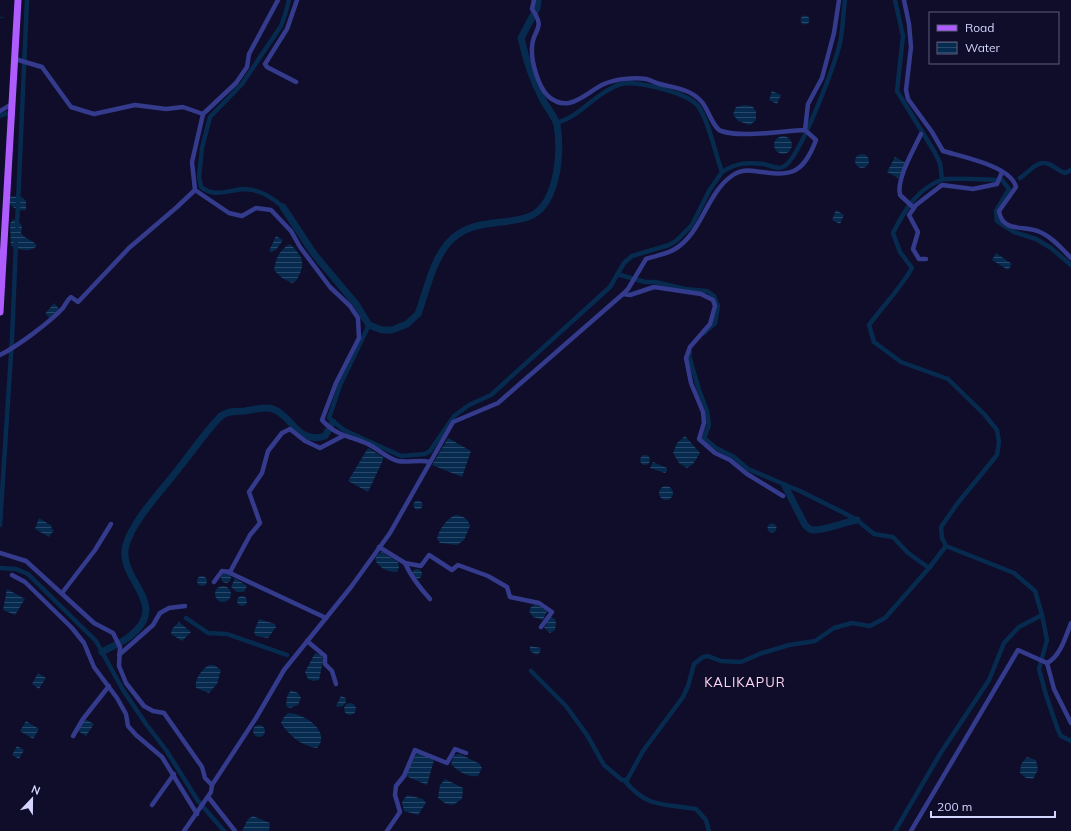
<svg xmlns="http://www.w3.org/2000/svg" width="1071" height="831" font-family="Mulish,sans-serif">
  <defs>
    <pattern id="water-rules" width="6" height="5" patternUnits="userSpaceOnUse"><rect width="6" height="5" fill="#072a4f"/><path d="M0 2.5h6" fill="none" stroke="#2a4869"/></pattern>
  </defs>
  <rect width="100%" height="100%" fill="#0f0d29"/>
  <g fill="url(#water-rules)">
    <circle cx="805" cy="20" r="4.5"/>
    <path d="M772,91L781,95L777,104L769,100Z"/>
    <path d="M744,105L752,106L756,111V120L750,125L738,121L733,114L736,107Z"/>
    <circle cx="783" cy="145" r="9"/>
    <circle cx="862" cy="161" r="7"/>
    <path d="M895,157L906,163L898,178L887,172Z"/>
    <path d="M12,196L23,198L26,201V210C18,211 14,209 9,203V198Z"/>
    <path d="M836,210L844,215L840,224L832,220Z"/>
    <path d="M13,219L21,224L22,229L21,233C25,240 33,239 37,246C29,253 19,250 11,246L10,224Z"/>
    <path d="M276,236L283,240L276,250L271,252L269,251Z"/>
    <path d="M290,244C304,257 306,264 296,281L292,283L282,278L274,270C276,258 279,250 290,244Z"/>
    <path d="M996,253L1012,264L1008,270L992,260Z"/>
    <path d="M54,303L59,309L50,318L45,314Z"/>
    <path d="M685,436L700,453L693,464L687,468L679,463L673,453L677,443Z"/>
    <path d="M448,438L471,451L462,477L432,465Z"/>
    <path d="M368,448L383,457V460L368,492L348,481Z"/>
    <circle cx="645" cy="460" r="5"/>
    <path d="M653,462L667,468V471L665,473L650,468Z"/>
    <circle cx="666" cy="493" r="7"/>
    <circle cx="418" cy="505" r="4.5"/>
    <path d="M456,515C464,516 468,519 470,526L464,540L457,545L440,543L437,539C439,529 447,518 456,515Z"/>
    <path d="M39,518L52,526L51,528L54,530L49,537L35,529Z"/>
    <circle cx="772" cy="528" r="4.5"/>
    <path d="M382,552L398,562L399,567L397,572C388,572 378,568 375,559L377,555Z"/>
    <circle cx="417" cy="574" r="5"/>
    <circle cx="226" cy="578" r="5"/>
    <circle cx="202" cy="581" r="5"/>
    <path d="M235,578L247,586L244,592H237L231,587Z"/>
    <circle cx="223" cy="594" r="8"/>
    <path d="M7,589L25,599L15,615L3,610Z"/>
    <circle cx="242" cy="601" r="5"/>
    <path d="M535,604L547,611L543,620L533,617L529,611L531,607Z"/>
    <path d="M550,617L555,619L556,623L555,630L550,633L544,628Z"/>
    <path d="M259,619L275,624L276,627L268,638L256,636L254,632Z"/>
    <path d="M179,622L191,632L182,641L171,634L172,629Z"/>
    <path d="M530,646L541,648L540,652L537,655L530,651Z"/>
    <path d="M315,653L321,655L323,661L319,680L313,681L308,679L305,672Z"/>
    <path d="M209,665H214L221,670L217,684L209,693L196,688C194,679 202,669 209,665Z"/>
    <path d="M38,673L46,678L39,689L32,684Z"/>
    <path d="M291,690L298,693L301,698L298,705L290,708L286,706L287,696Z"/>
    <path d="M341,696L346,698V702L343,706L338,707L336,706Z"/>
    <circle cx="350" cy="709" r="6"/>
    <path d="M288,713C304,713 332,732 317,748C302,746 289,736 281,723L284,717Z"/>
    <path d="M85,719L94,724L86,736L78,731Z"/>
    <path d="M26,721L39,729L33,739L20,731Z"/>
    <circle cx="259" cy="731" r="6"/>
    <path d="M17,746L24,750L19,759L12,755Z"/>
    <path d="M417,752L434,760L427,785L406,776Z"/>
    <path d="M460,754L480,764L482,768L478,776C470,778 456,771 451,764L454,755Z"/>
    <path d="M1027,757L1036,760L1038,770L1033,779L1026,778L1020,773L1021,764Z"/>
    <path d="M445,779L463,788L462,799L453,805L446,804L438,798L440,785Z"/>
    <path d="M407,795L423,799L426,803L418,815L404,811L402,802Z"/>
    <path d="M253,816L270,823L269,831H242L248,819Z"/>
  </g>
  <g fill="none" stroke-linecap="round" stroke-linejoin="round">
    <path stroke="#072a4f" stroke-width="1" d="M0,17L3,18"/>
    <g stroke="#072a4f" stroke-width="4.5">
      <path d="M895,0L903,36L897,91L934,151L940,163L942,179"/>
      <path d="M0,116L8,113"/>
      <path d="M722,172C736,163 746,162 763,164C770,165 776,170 783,167C800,160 835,63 840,43C843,29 843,14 845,0"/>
      <path d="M1020,178C1030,172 1037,158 1051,165C1056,168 1059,171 1065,173L1071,170"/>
      <path d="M283,207C272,197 259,189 244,189C229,190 214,198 201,187L199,177L202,148L210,117L242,84L281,26L285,15L289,0"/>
      <path d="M17,226L27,0"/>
      <path d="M617,274L645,282H655L685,289L707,291L714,296L718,306L715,323L704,333"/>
      <path d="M369,325L340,385L329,418L344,430L401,456L425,454L430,451L454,416L469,405L491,395L610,287L624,263L632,256L669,245L676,241L692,225L709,191L722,172C716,156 708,118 698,106C688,93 646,84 630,83C623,83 616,85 610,89C590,99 579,117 556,123"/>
      <path d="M690,352L689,356L699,390L707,411L709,425L704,438L716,448L734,457L748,469L800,491L846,514L857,520L874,534L893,537L908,553L929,568L931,566"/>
      <path d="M0,525L12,339L16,243"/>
      <path d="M0,568L16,569L28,574L96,641L123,690L146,724L166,750L198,801L224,831"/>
      <path d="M1042,615L1047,640L1039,669L1046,695L1058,730L1061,736L1071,741"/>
      <path d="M186,618L208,633L227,634L287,655"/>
      <path d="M531,671L566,706L587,735L604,765L622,780H627L643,751L683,697L688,686L694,664L703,657L708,656L721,661L741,662L762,653L789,645L815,641L834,628L852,623L870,626L885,618L929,568L946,546"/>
      <path d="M625,781C648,809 664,803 696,809L706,820L709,831"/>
      <path d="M895,831L940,754L989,680L1004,643L1019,627L1042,615L1035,591L1014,573L946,546L942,538L941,527L957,504L997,455L999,442L997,430L984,414L948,379L901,362L874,342L869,325C883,306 900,289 912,268L900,252L893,233C904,211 916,190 941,180C948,177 992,180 1002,180L1009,189L996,211L997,221L1014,232L1036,239L1051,248L1071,265"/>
    </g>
    <g stroke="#072a4f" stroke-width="7">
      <path d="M283,207L314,254L356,304L369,325L382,330H392L407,324L418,314C427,290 433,256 453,238C474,220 500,225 525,218C558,210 562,151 557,125C555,116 546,107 542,98C532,79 526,60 521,38L537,8L538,0"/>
      <path d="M785,486L805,525C808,528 810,530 813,530C822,531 845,522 857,520"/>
      <path d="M102,652C111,647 121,643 129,637C173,603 116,580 126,545C134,518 162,491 179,468C193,451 205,432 221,416C227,411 237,411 245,411C253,410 265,406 273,409C293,416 297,445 325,436L333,422"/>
    </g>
    <g stroke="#343b8d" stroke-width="4.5">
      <path d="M278,0L249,54L247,67L236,83L203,114L192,162L195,190L229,213L242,216L256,208L271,210L291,231L300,247L330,287L350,306L358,318L359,338L336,383L322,420C336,436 350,436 368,444C378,449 387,458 398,461C409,463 419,459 430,462"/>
      <path d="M904,0L909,24L911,47L906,90L908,99L932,132L943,151C963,157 1011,166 1016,187L999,211C1002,233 1025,225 1040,232C1052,237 1062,249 1071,258"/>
      <path d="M15,59L42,67L71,107L94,114L135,105L166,109L183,107L203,114"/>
      <path d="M296,82L267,67L265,64L287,29L297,0"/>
      <path d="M0,111L12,104"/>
      <path d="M805,130L808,104L822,78L834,33L839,0"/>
      <path d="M914,208L900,195C896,179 914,149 921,134"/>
      <path d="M926,259H919L913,249L918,232L909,215L916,205L942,185L973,189L997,184L1002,172"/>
      <path d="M623,294L630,295L654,287L701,294L713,300L715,306L710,324L690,347L686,358L691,383L703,412L704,423L699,439L715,453L730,460L747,474L783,496"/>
      <path d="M0,355C18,346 50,322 63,308C66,304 67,300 71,297L78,302L129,248L177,207L195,190"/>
      <path d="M379,547L405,563L421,566L429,555L452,570L458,565L488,576L507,587L510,597L539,603L552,612L541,627"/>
      <path d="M0,553L26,561L94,623L113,633L120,647L119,666L126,683L144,706L153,711L164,713L202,767L205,778L212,785L211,792L184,831"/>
      <path d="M405,563C411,577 420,588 430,599"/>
      <path d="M228,572L326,618"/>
      <path d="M12,575L25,582L72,628L84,643L94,667L117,698L126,714L128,726L136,735L162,757L197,814"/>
      <path d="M214,582L222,571L230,572L250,535L260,523L249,492L262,473L268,451L282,433L290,429L305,441L320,448L343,436"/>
      <path d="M62,593L95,550L111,524"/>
      <path d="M307,641L325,656V664L332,671L336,684"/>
      <path d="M119,655L153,625L160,613L169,608L185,606"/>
      <path d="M1047,663L1054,689L1071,723"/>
      <path d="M73,736L83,719L109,686"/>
      <path d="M212,785L256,718L284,670L351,587L390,533L453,422L498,403L623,294L628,289L646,259C655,256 667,254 675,249C703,232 706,193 733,175C739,171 747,170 754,171C789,176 802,177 816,140L805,130C781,131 743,138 721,131C713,128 708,108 701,101C690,89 675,88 660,84C655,83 651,80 646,79C633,77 616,79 604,84C586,92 569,115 548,96C538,86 531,61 532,48C532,29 547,30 532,9L534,0"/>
      <path d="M209,798L235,831"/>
      <path d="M152,805L174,774"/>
      <path d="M387,831L400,812L395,795L396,786L404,776L415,750L447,763L455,749L466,753"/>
      <path d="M911,831L1018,650L1047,663C1060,657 1066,636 1071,623"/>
    </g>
    <path stroke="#af5cff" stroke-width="7" d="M0,312L18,0"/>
  </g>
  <g text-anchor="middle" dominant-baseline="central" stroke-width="3.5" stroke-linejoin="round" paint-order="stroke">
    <g font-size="13" letter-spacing="1" fill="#ffd7f5" stroke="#0f0d29">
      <text x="745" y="682">KALIKAPUR</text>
    </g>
  </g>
  <rect x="929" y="12" width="130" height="52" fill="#0f0d29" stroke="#5e5d7f"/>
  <rect x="937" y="25" width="20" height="6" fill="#af5cff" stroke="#5e5d7f"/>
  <text x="965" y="32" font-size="12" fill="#d5d6ff">Road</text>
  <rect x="937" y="42" width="20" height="12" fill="url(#water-rules)" stroke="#5e5d7f"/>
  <text x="965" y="52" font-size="12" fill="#d5d6ff">Water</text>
  <g transform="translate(32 799) rotate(22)" stroke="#0f0d29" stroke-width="3" paint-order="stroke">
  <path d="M0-3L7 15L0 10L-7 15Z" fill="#d5d6ff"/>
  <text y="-6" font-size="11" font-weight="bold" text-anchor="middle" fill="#d5d6ff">N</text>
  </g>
  <path d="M931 811v6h124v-6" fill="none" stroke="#d5d6ff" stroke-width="2"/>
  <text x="937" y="811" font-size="12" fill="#d5d6ff" stroke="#0f0d29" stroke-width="3" paint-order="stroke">200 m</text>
</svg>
